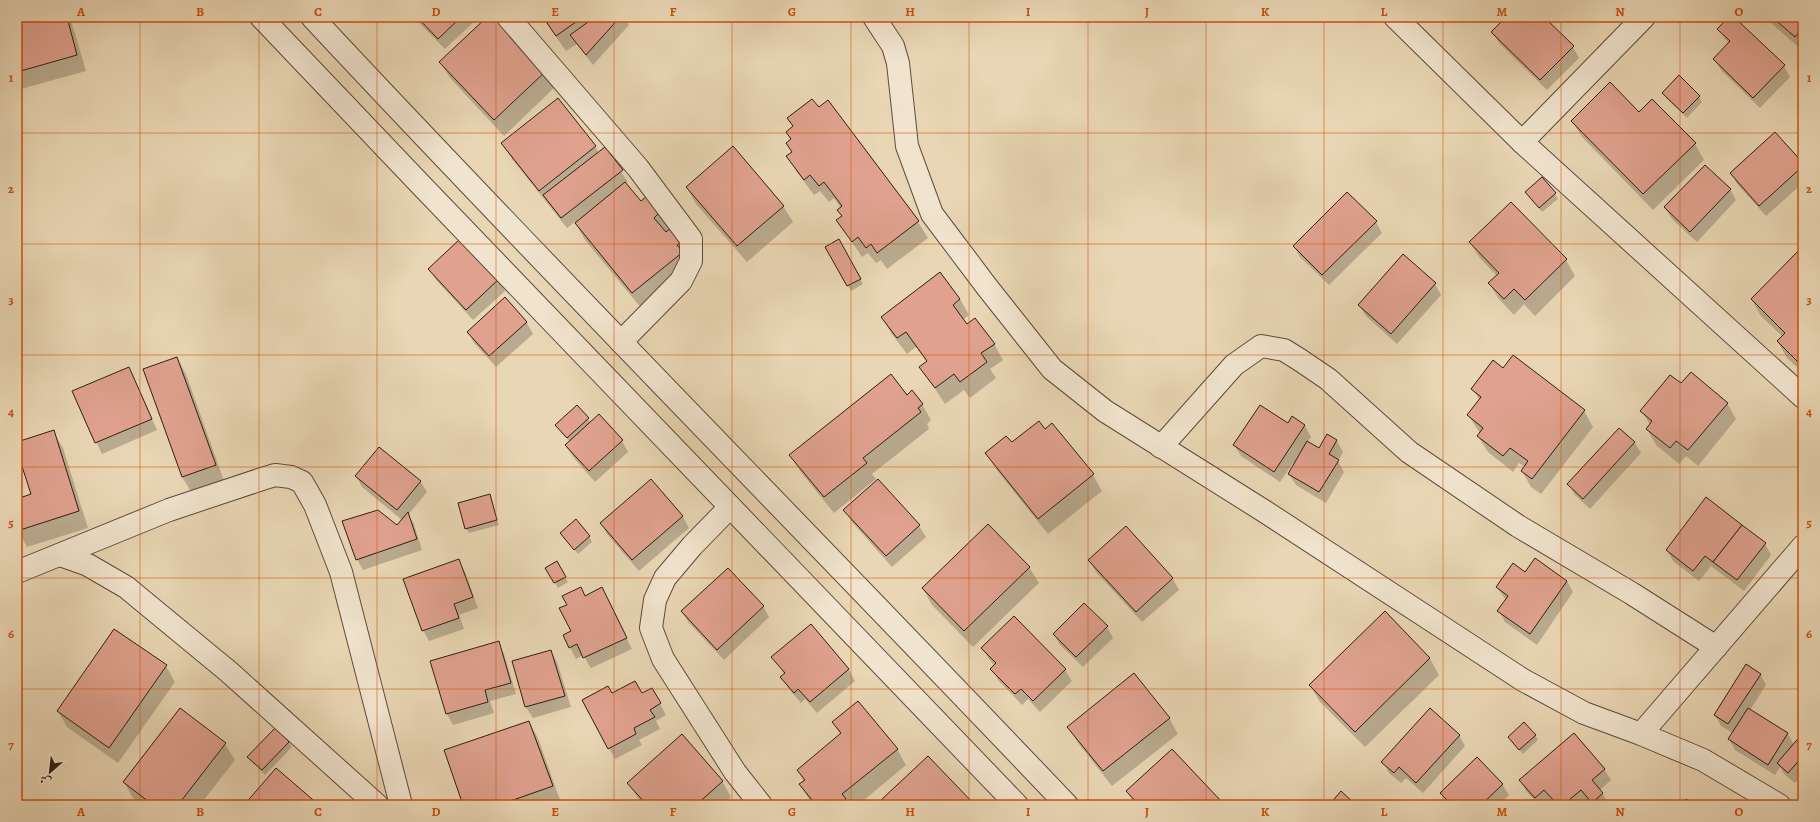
<svg xmlns="http://www.w3.org/2000/svg" width="1820" height="822" font-family="Alegreya,Amiri,serif">
  <rect width="100%" height="100%" fill="#e9d6b4"/>
  <filter id="stains"><feTurbulence type="fractalNoise" baseFrequency=".005" numOctaves="4"/><feColorMatrix values="0 0 0 0 .2 0 0 0 0 .09 0 0 0 0 .02 0 0 0 .5 -.17"/></filter>
  <radialGradient id="worn" r=".72"><stop offset=".6" stop-color="#630" stop-opacity="0"/><stop offset="1" stop-color="#630" stop-opacity=".3"/></radialGradient>
  <g fill="#0003">
    <path d="M17,17H70L86,71L17,90Z"/>
    <path d="M413,17H479L445,49Z"/>
    <path d="M489,17H495L555,87L504,136L450,78L440,62Z"/>
    <path d="M542,17H624L629,25L593,65L577,44L566,51Z"/>
    <path d="M1507,17H1543L1573,47L1579,58L1547,90L1499,43L1492,32Z"/>
    <path d="M1730,17H1733L1784,66L1790,77L1760,108L1721,70L1715,59L1729,44L1718,29Z"/>
    <path d="M1764,17H1803V51Z"/>
    <path d="M1663,93L1699,97L1702,102L1687,118L1666,98Z"/>
    <path d="M828,102L918,222L928,238L887,269L881,260L876,263L868,253L862,257L838,221L843,217L841,208L834,198L829,202L820,191L814,195L797,172L788,156L793,153L791,140L787,132L793,127L788,118L819,108Z"/>
    <path d="M1639,113L1695,144L1704,160L1653,210L1582,137L1572,121Z"/>
    <path d="M502,143L595,146L599,153L605,149L628,182L625,184L641,203L659,213L670,230L672,228L691,257L642,309L585,240L575,222L567,228L512,159Z"/>
    <path d="M1803,165V183L1766,216L1737,184L1731,173Z"/>
    <path d="M687,188L783,206L793,222L747,262L696,204Z"/>
    <path d="M1730,189L1736,200L1697,242L1672,219L1665,208Z"/>
    <path d="M1526,192L1555,194L1558,199L1542,212Z"/>
    <path d="M1376,222L1382,233L1329,285L1300,257L1294,246Z"/>
    <path d="M838,240L863,284L851,291L826,247Z"/>
    <path d="M1470,242L1566,260L1575,276L1535,316L1524,304L1514,315L1499,299L1489,283L1497,276L1480,258Z"/>
    <path d="M1803,248V373L1787,358L1778,342L1783,337L1761,316L1752,300Z"/>
    <path d="M429,269L499,280L505,291L473,320L436,280Z"/>
    <path d="M1435,284L1441,295L1397,344L1366,316L1359,305Z"/>
    <path d="M505,299L527,323L533,334L496,367L474,343L468,332Z"/>
    <path d="M960,299L969,315L963,320L967,325L994,344L1003,360L990,369L996,378L970,398L964,390L945,404L921,367L927,362L916,347L907,354L891,333L882,317Z"/>
    <path d="M177,358L186,374L224,481L192,493L182,477Z"/>
    <path d="M129,368L157,430L102,454L73,391Z"/>
    <path d="M1504,369L1584,411L1593,427L1541,494L1531,487L1522,471L1525,467L1519,463L1513,472L1488,452L1478,436L1480,433L1468,415L1480,401L1473,389Z"/>
    <path d="M1681,385L1727,403L1736,419L1698,466L1686,456L1679,464L1656,445L1647,429L1650,425L1642,411Z"/>
    <path d="M907,396L922,404L931,420L927,424L929,429L872,474L876,479L834,513L800,471L790,455Z"/>
    <path d="M577,406L591,423L599,416L622,441L628,452L595,482L573,457L566,446L570,442L560,430Z"/>
    <path d="M1288,425L1305,426L1311,437L1307,442L1319,449L1328,435L1337,441L1343,452L1338,461L1344,472L1326,503L1296,485L1289,474L1295,464L1293,463L1280,482L1241,456L1234,445Z"/>
    <path d="M1045,430L1093,475L1102,491L1048,534L996,469L986,453Z"/>
    <path d="M53,432L63,448L88,528L27,547L17,529V500L32,495L17,448V443Z"/>
    <path d="M1634,442L1641,453L1590,509L1575,495L1569,484Z"/>
    <path d="M356,476L420,481L427,492L408,515L414,524L422,550L363,570L357,559L397,526L402,520L362,487Z"/>
    <path d="M651,480L683,517L689,528L639,571L607,534L601,523Z"/>
    <path d="M878,480L919,526L926,537L892,567L851,521L845,510Z"/>
    <path d="M489,495L499,525L469,533L466,528Z"/>
    <path d="M1126,527L1173,579L1179,590L1142,622L1096,572L1090,561Z"/>
    <path d="M562,533L589,536L592,542L578,554Z"/>
    <path d="M1765,544L1771,555L1744,591L1711,566L1699,581L1673,561L1667,550Z"/>
    <path d="M459,561L465,572L478,608L459,615L464,629L429,641L423,630Z"/>
    <path d="M556,562L568,582L558,588L546,568Z"/>
    <path d="M1029,567L1039,583L973,647L932,605L923,589Z"/>
    <path d="M1526,573L1567,581L1573,592L1537,645L1505,622L1499,611L1506,600L1497,588Z"/>
    <path d="M602,589L632,649L591,668L583,655L576,659L564,635L572,632L585,597Z"/>
    <path d="M763,606L769,617L724,660L689,623L682,612Z"/>
    <path d="M1384,613L1430,659L1439,675L1365,747L1320,702L1310,685Z"/>
    <path d="M811,625L849,670L855,681L817,713L805,699L801,703L788,688L782,677L785,675L773,657Z"/>
    <path d="M1107,627L1113,638L1083,667L1060,645L1054,634Z"/>
    <path d="M498,643L504,654L516,694L490,701L494,713L453,725L447,714Z"/>
    <path d="M982,648L1065,670L1072,681L1040,712L1028,699L1022,705L998,680L992,669L995,666L989,659Z"/>
    <path d="M551,651L557,662L571,707L533,718L526,707Z"/>
    <path d="M166,666L175,682L118,763L67,727L58,711Z"/>
    <path d="M1760,674L1766,685L1750,710L1788,734L1794,745L1803,735V774L1795,783L1784,774L1780,767L1775,775L1735,750L1729,739L1733,733L1721,726L1715,715Z"/>
    <path d="M652,689L666,715L656,721L660,729L639,740L642,745L615,759L609,748L612,695L642,694Z"/>
    <path d="M1169,718L1178,734L1112,786L1078,743L1069,727Z"/>
    <path d="M529,722L538,738L561,803L554,805H464Z"/>
    <path d="M833,723L897,749L906,765L858,805H813L800,785L804,782L798,770L841,735Z"/>
    <path d="M1459,735L1465,746L1423,793L1406,778L1401,783L1389,773L1383,762Z"/>
    <path d="M1535,735L1538,740L1523,754L1509,737Z"/>
    <path d="M289,742L292,747L265,775L252,762L249,757Z"/>
    <path d="M225,744L235,760L200,805H143L133,798L124,782Z"/>
    <path d="M1604,769L1611,780L1600,790L1609,804L1608,805H1592L1587,800L1582,805H1556L1551,800L1546,805H1539L1526,791L1520,780Z"/>
    <path d="M722,781L731,797L723,805H643L628,783Z"/>
    <path d="M1502,784L1509,795L1499,805H1449L1441,793Z"/>
    <path d="M1127,791L1220,802L1222,805H1136Z"/>
  </g>
  <g fill="#e0a28f" stroke="#2e1d15">
    <path d="M17,17H67L77,55L17,72Z"/>
    <path d="M417,17H461L438,39Z"/>
    <path d="M487,17H496L547,70L494,120L439,62Z"/>
    <path d="M543,17H583L556,36Z"/>
    <path d="M595,17H620L586,55L570,35Z"/>
    <path d="M1506,17H1544L1574,46L1540,80L1491,32Z"/>
    <path d="M1729,17H1734L1785,65L1753,98L1713,59L1730,41L1717,29Z"/>
    <path d="M1772,17H1803V27L1795,37Z"/>
    <path d="M1679,75L1700,96L1683,113L1662,93Z"/>
    <path d="M1610,82L1639,112L1652,99L1696,143L1643,194L1571,121Z"/>
    <path d="M558,98L596,146L539,191L501,143Z"/>
    <path d="M812,99L819,107L828,100L919,221L877,253L871,244L866,248L858,237L852,242L836,220L842,216L837,210L842,206L824,182L819,186L810,175L804,180L786,156L792,152L786,143L791,139L786,132L793,126L787,118Z"/>
    <path d="M1775,132L1803,163V166L1759,206L1730,173Z"/>
    <path d="M733,146L784,206L737,246L686,187Z"/>
    <path d="M605,147L623,170L561,218L543,195Z"/>
    <path d="M1705,165L1731,189L1690,232L1664,207Z"/>
    <path d="M1542,177L1556,193L1539,208L1525,192Z"/>
    <path d="M625,182L641,201L647,196L660,212L654,218L666,232L672,227L683,240L677,245L683,252L632,293L575,223Z"/>
    <path d="M1347,192L1377,221L1322,275L1293,246Z"/>
    <path d="M1511,202L1567,259L1525,300L1514,289L1504,299L1488,283L1499,273L1469,242Z"/>
    <path d="M461,238L499,279L466,310L428,269Z"/>
    <path d="M839,239L861,279L847,286L825,247Z"/>
    <path d="M1803,246V358L1798,362L1777,341L1785,333L1751,299Z"/>
    <path d="M1403,254L1436,283L1391,334L1358,305Z"/>
    <path d="M940,272L960,299L953,305L967,324L975,318L995,344L981,353L987,362L960,382L954,374L935,388L919,367L927,361L906,332L897,338L881,317Z"/>
    <path d="M505,297L527,322L489,356L467,332Z"/>
    <path d="M1513,355L1585,410L1532,479L1521,471L1528,461L1510,448L1503,456L1477,436L1483,428L1467,415L1481,397L1471,389L1493,360L1503,368Z"/>
    <path d="M177,357L216,465L182,477L143,369Z"/>
    <path d="M129,367L152,419L95,443L72,391Z"/>
    <path d="M1691,372L1728,403L1688,450L1676,441L1670,448L1646,429L1652,421L1640,411L1670,375L1681,383Z"/>
    <path d="M891,374L907,395L912,390L923,404L918,408L921,412L863,458L867,463L824,497L789,455Z"/>
    <path d="M577,405L589,418L567,438L555,425Z"/>
    <path d="M1260,405L1288,423L1292,416L1305,425L1274,472L1233,445Z"/>
    <path d="M599,414L623,440L589,471L565,445Z"/>
    <path d="M1039,421L1045,429L1052,423L1094,474L1038,519L985,453L1006,436L1012,442Z"/>
    <path d="M1619,428L1635,442L1583,499L1567,484Z"/>
    <path d="M54,430L79,511L17,531V499L31,494L17,451V442Z"/>
    <path d="M1327,434L1337,440L1329,454L1339,460L1319,492L1288,474L1307,441L1319,448Z"/>
    <path d="M379,447L421,481L397,510L355,476Z"/>
    <path d="M651,479L683,516L632,560L600,523Z"/>
    <path d="M878,479L920,525L886,556L843,510Z"/>
    <path d="M490,494L497,520L465,529L458,503Z"/>
    <path d="M1706,497L1742,525L1713,562L1705,556L1693,571L1666,550Z"/>
    <path d="M378,510L397,525L408,512L417,539L356,560L342,521Z"/>
    <path d="M576,519L590,536L574,550L560,533Z"/>
    <path d="M988,524L1030,567L964,631L922,588Z"/>
    <path d="M1742,525L1766,543L1737,580L1713,562Z"/>
    <path d="M1126,526L1173,578L1136,612L1088,560Z"/>
    <path d="M1535,558L1567,581L1530,634L1497,611L1508,596L1496,587L1513,563L1525,572Z"/>
    <path d="M459,559L473,597L454,604L459,618L422,631L403,579Z"/>
    <path d="M557,561L566,577L554,583L545,568Z"/>
    <path d="M728,568L764,606L717,650L681,611Z"/>
    <path d="M581,587L585,596L602,587L627,638L583,658L577,644L569,648L563,635L571,631L559,608L567,605L562,596Z"/>
    <path d="M1084,603L1108,626L1076,657L1053,634Z"/>
    <path d="M1385,611L1430,658L1355,732L1309,685Z"/>
    <path d="M1014,616L1066,669L1033,701L1021,689L1015,694L990,669L996,663L981,648Z"/>
    <path d="M811,624L849,669L810,702L798,689L794,693L780,677L785,673L771,657Z"/>
    <path d="M114,629L167,665L109,748L57,711Z"/>
    <path d="M1803,633V643L1798,638Z"/>
    <path d="M499,641L511,683L485,690L488,702L446,714L430,661Z"/>
    <path d="M551,650L565,696L525,707L512,661Z"/>
    <path d="M1746,664L1761,674L1728,724L1714,715Z"/>
    <path d="M1134,673L1170,718L1103,771L1067,727Z"/>
    <path d="M635,681L642,693L652,688L661,703L650,710L655,717L634,728L636,734L608,749L582,700L608,686L612,693Z"/>
    <path d="M858,701L898,749L842,794L846,799L839,805H825L822,801L816,805L799,784L805,780L797,770L841,733L832,722Z"/>
    <path d="M180,708L226,743L178,805H153L123,782Z"/>
    <path d="M1430,708L1460,735L1416,783L1399,767L1394,773L1381,762Z"/>
    <path d="M1748,708L1788,733L1768,765L1728,739Z"/>
    <path d="M529,721L553,786L499,805H463L444,750Z"/>
    <path d="M1524,722L1536,735L1519,750L1508,737Z"/>
    <path d="M275,728L289,742L262,770L247,757Z"/>
    <path d="M1574,733L1605,769L1592,780L1603,793L1592,803L1581,790L1563,805H1558L1544,790L1535,798L1519,780Z"/>
    <path d="M1803,733V756L1788,773L1777,763Z"/>
    <path d="M682,734L723,781L696,805H647L627,783Z"/>
    <path d="M1172,749L1221,801L1216,805H1139L1126,791Z"/>
    <path d="M928,756L975,805H884L880,801Z"/>
    <path d="M1477,757L1503,784L1481,805H1452L1440,793Z"/>
    <path d="M276,768L319,805H244Z"/>
    <path d="M1341,791L1356,805H1329Z"/>
    <path d="M1686,799L1696,805H1682Z"/>
  </g>
  <g fill="none" stroke-linecap="round" stroke-linejoin="round">
    <g stroke="#5d4b3d" stroke-width="24">
      <g id="minor">
        <path d="M508,17L638,168L691,239V261L681,281L621,342"/>
        <path d="M874,17L893,46L898,63L907,146L932,214L987,287L1052,369L1105,411L1264,511L1523,680L1584,713L1641,734L1703,760L1779,805"/>
        <path d="M1395,17L1522,142L1803,397"/>
        <path d="M1522,142L1644,17"/>
        <path d="M1161,447L1234,365L1261,346L1284,350L1300,360L1328,379L1409,452L1518,526L1631,593L1716,647"/>
        <path d="M730,507L692,546L665,578L655,600L651,628L663,659L735,772L761,805"/>
        <path d="M60,555L88,565L126,587L229,672L377,805"/>
        <path d="M17,572L169,510L262,479L275,475L291,477L302,482L315,505L341,572L401,805"/>
        <path d="M1641,734L1803,546"/>
      </g>
    </g>
    <g stroke="#5d4b3d" stroke-width="24">
      <g id="tertiary">
        <path d="M261,17L421,185L1017,805"/>
        <path d="M312,17C560,283 816,541 1067,805"/>
      </g>
    </g>
    <use href="#minor" stroke="#f1e4ce" stroke-width="22"/>
    <use href="#tertiary" stroke="#f1e4ce" stroke-width="22"/>
  </g>
  <path fill="none" stroke="#cc500d" stroke-width="1" stroke-opacity="0.55" d="M140,17V805M259,17V805M377,17V805M496,17V805M614,17V805M732,17V805M851,17V805M969,17V805M1088,17V805M1206,17V805M1324,17V805M1443,17V805M1561,17V805M1680,17V805M17,133H1803M17,244H1803M17,355H1803M17,467H1803M17,578H1803M17,689H1803"/>
  <rect width="1820" height="822" fill="none" stroke="#e9d6b4" stroke-width="44"/>
  <g transform="translate(50 772) rotate(208)" stroke="#f1e4ce" stroke-width="3" paint-order="stroke">
  <path d="M0-3L7 15L0 10L-7 15Z" fill="#2e1d15"/>
  <text y="-6" font-size="11" font-weight="bold" text-anchor="middle" fill="#2e1d15">ش</text>
  </g>
  <rect x="22" y="22" width="1776" height="778" fill="none" stroke="#cc500d" stroke-width="1.5"/>
  <g font-size="13" text-anchor="middle" font-weight="bold" fill="#cc500d">
    <text x="81" y="16">A</text>
    <text x="200" y="16">B</text>
    <text x="318" y="16">C</text>
    <text x="436" y="16">D</text>
    <text x="555" y="16">E</text>
    <text x="673" y="16">F</text>
    <text x="792" y="16">G</text>
    <text x="910" y="16">H</text>
    <text x="1028" y="16">I</text>
    <text x="1147" y="16">J</text>
    <text x="1265" y="16">K</text>
    <text x="1384" y="16">L</text>
    <text x="1502" y="16">M</text>
    <text x="1620" y="16">N</text>
    <text x="1739" y="16">O</text>
    <text x="11" y="82">1</text>
    <text x="1809" y="82">1</text>
    <text x="11" y="193">2</text>
    <text x="1809" y="193">2</text>
    <text x="11" y="304">3</text>
    <text x="1809" y="304">3</text>
    <text x="11" y="416">4</text>
    <text x="1809" y="416">4</text>
    <text x="11" y="527">5</text>
    <text x="1809" y="527">5</text>
    <text x="11" y="638">6</text>
    <text x="1809" y="638">6</text>
    <text x="11" y="749">7</text>
    <text x="1809" y="749">7</text>
    <text x="81" y="816">A</text>
    <text x="200" y="816">B</text>
    <text x="318" y="816">C</text>
    <text x="436" y="816">D</text>
    <text x="555" y="816">E</text>
    <text x="673" y="816">F</text>
    <text x="792" y="816">G</text>
    <text x="910" y="816">H</text>
    <text x="1028" y="816">I</text>
    <text x="1147" y="816">J</text>
    <text x="1265" y="816">K</text>
    <text x="1384" y="816">L</text>
    <text x="1502" y="816">M</text>
    <text x="1620" y="816">N</text>
    <text x="1739" y="816">O</text>
  </g>
  <rect width="100%" height="100%" filter="url(#stains)"/>
  <rect width="100%" height="100%" fill="url(#worn)"/>
</svg>
